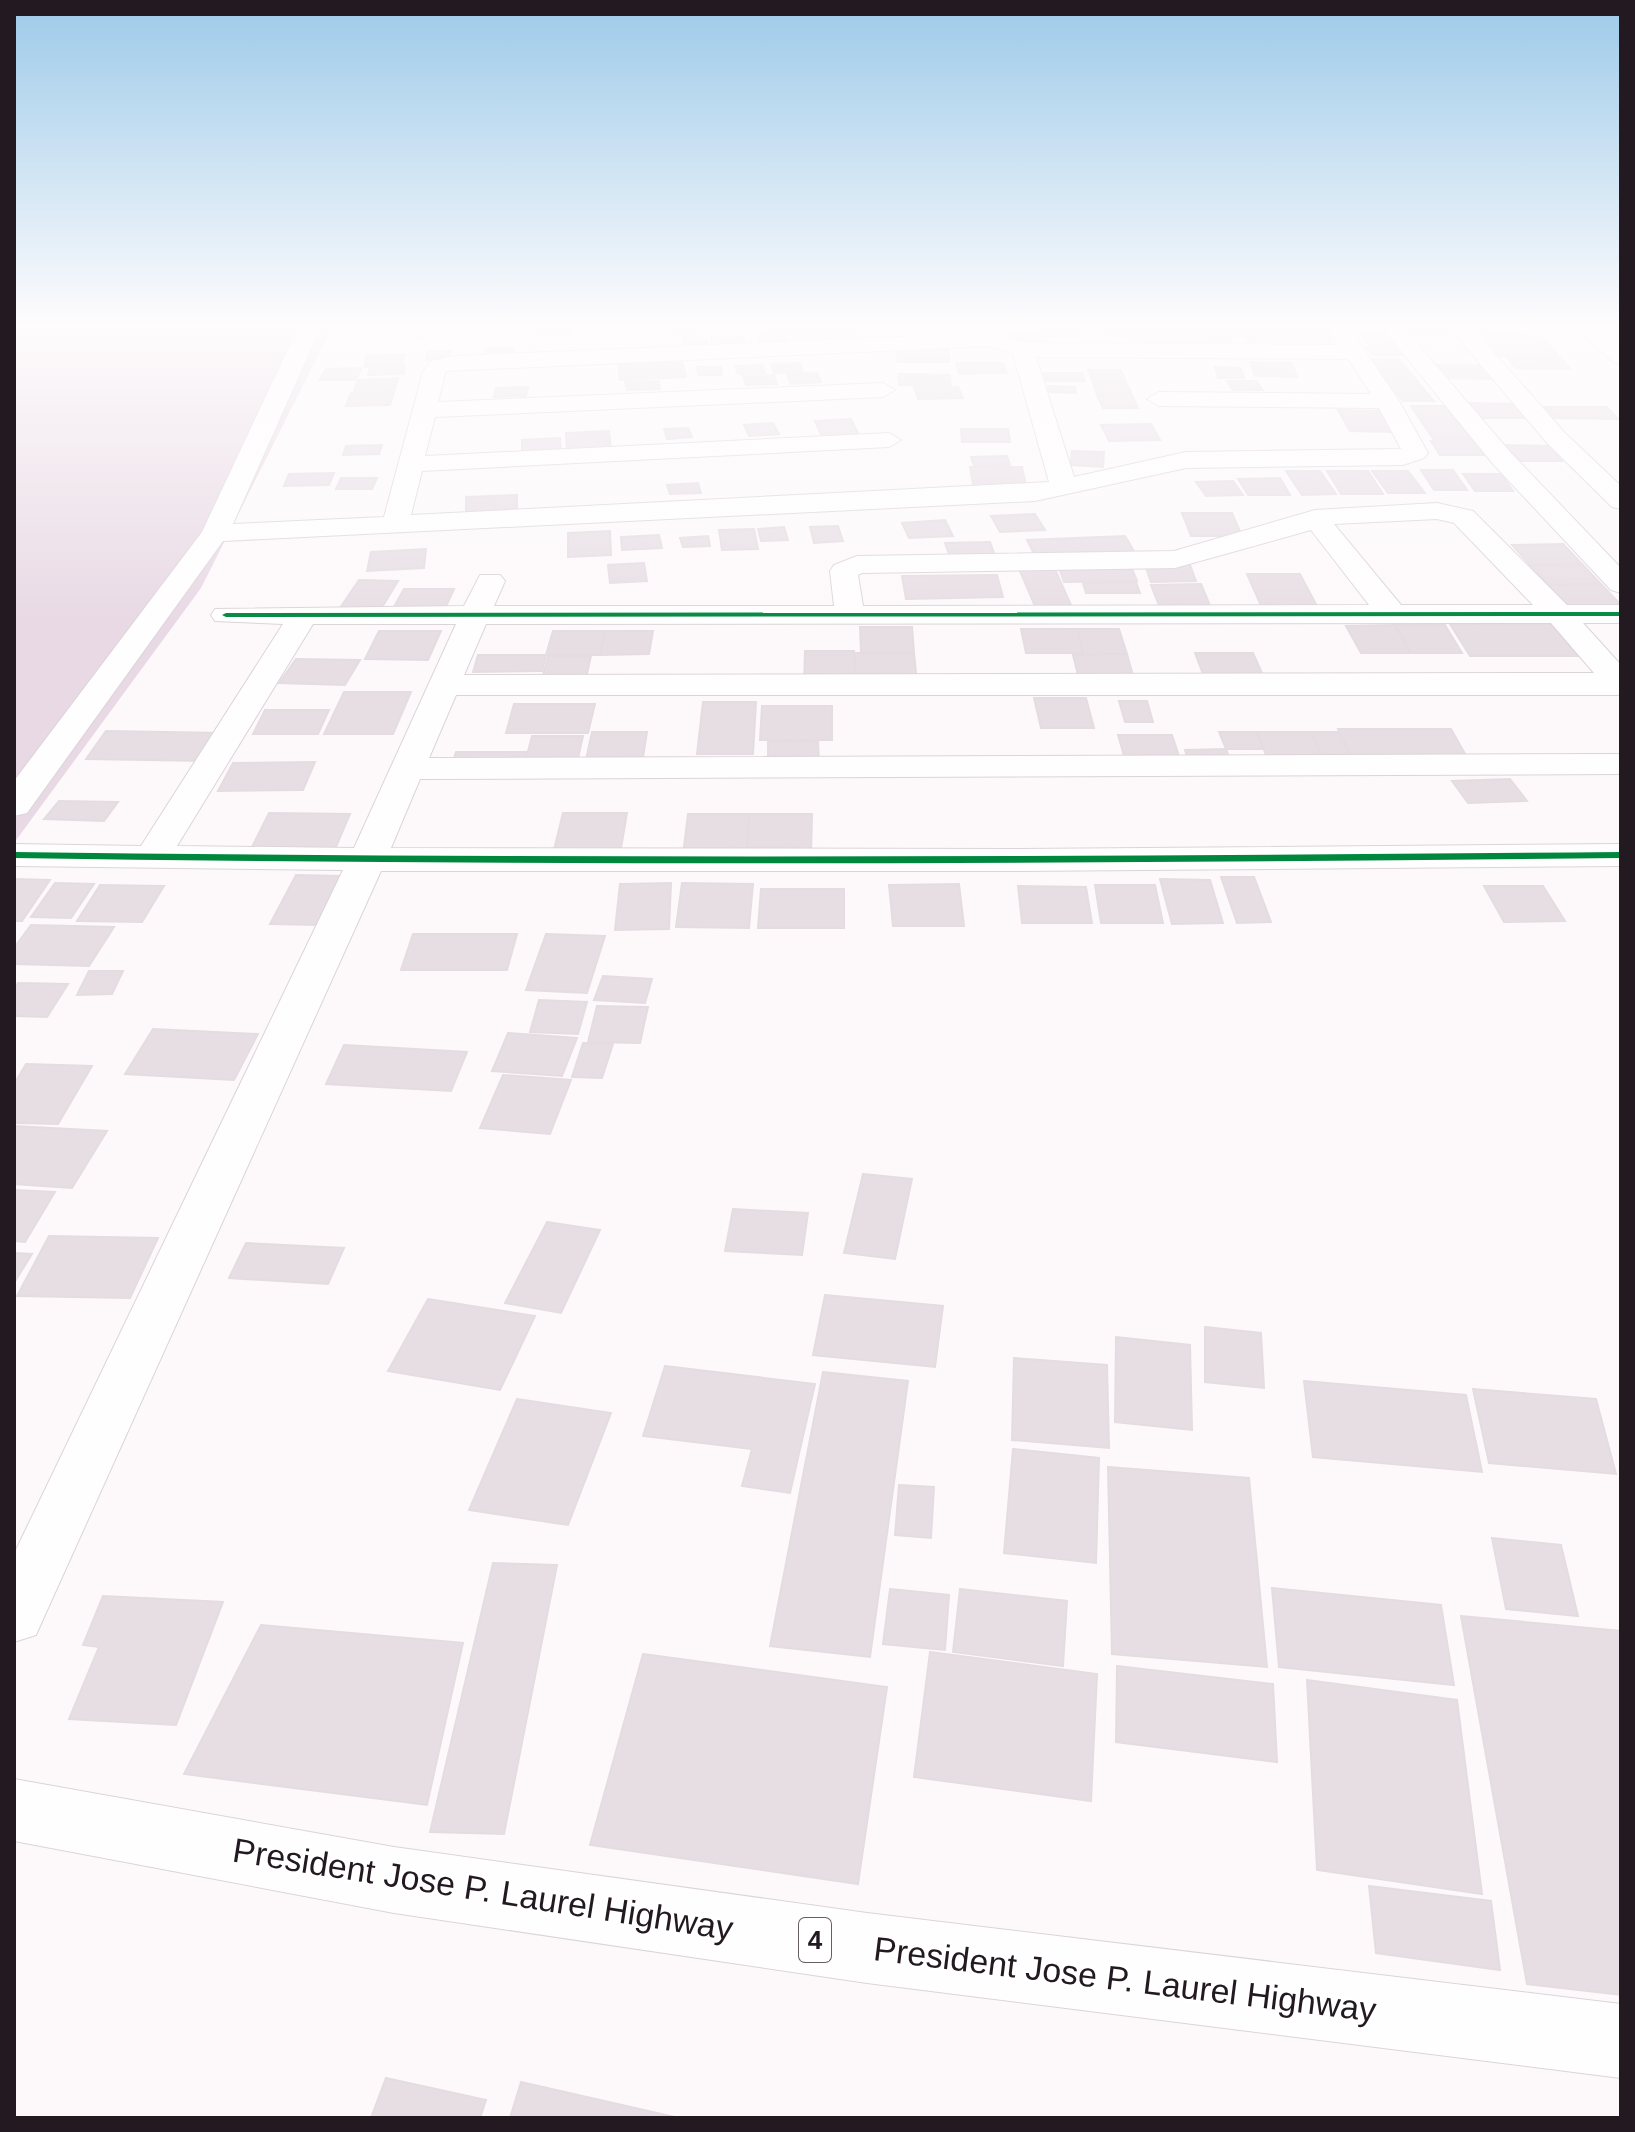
<svg xmlns="http://www.w3.org/2000/svg" width="1635" height="2132" font-family="Helvetica,sans-serif">
  <rect width="100%" height="100%" fill="#fdf9fb"/>
  <path fill="#e8d9e4" d="M14,326H333L201,588L14,843Z"/>
  <g fill="#e7dee4" stroke="#e4dce1" stroke-width="2">
    <path d="M672,326H699L700,332H673Z"/>
    <path d="M772,326H814V331H771Z"/>
    <path d="M1043,326H1076L1079,336H1046Z"/>
    <path d="M1102,326L1327,327L1333,337L1105,335Z"/>
    <path d="M1402,326H1449L1453,332L1406,331Z"/>
    <path d="M537,328L572,329L570,334H534Z"/>
    <path d="M856,329L863,343L830,344L824,330Z"/>
    <path d="M1481,331H1519L1523,336H1485Z"/>
    <path d="M795,332H819L822,341L797,342Z"/>
    <path d="M1011,332H1043L1046,341H1013Z"/>
    <path d="M786,333L788,342L759,343L758,334Z"/>
    <path d="M1361,334H1390L1398,345H1369Z"/>
    <path d="M743,336L745,343L712,344L711,337Z"/>
    <path d="M1485,336H1540L1547,345L1491,344Z"/>
    <path d="M1128,337L1231,338L1235,347L1131,346Z"/>
    <path d="M683,338H706L708,346L685,347Z"/>
    <path d="M1246,338H1329L1335,348L1250,347Z"/>
    <path d="M1401,346L1409,355H1373L1366,347Z"/>
    <path d="M1492,346H1550L1560,357L1500,356Z"/>
    <path d="M513,347L516,356L488,358L485,348Z"/>
    <path d="M896,349H948L950,362H898Z"/>
    <path d="M428,351H450L449,360H426Z"/>
    <path d="M404,354L403,365L365,367L366,356Z"/>
    <path d="M1506,356L1560,357L1570,369L1515,368Z"/>
    <path d="M1369,359H1399L1410,372L1380,373Z"/>
    <path d="M682,362L686,377L620,380L618,364Z"/>
    <path d="M1250,362L1292,363L1297,377L1255,376Z"/>
    <path d="M800,363L803,372L774,373L771,364Z"/>
    <path d="M956,363H1003L1007,373L959,374Z"/>
    <path d="M762,365L765,373L738,374L735,366Z"/>
    <path d="M1428,365H1481L1492,379L1437,378Z"/>
    <path d="M405,366L404,374L368,375L370,367Z"/>
    <path d="M697,367H721L722,375H698Z"/>
    <path d="M1215,367L1241,368L1244,378H1218Z"/>
    <path d="M362,368L355,380H319L326,369Z"/>
    <path d="M1088,370H1121L1126,382H1093Z"/>
    <path d="M1410,372L1422,387H1391L1380,373Z"/>
    <path d="M817,373L821,382L791,384L787,374Z"/>
    <path d="M1043,373H1082L1085,381H1046Z"/>
    <path d="M898,374L950,375L951,385H899Z"/>
    <path d="M774,375L777,384L746,385L743,376Z"/>
    <path d="M398,378L395,390L354,391L358,380Z"/>
    <path d="M659,381L660,389L627,390L625,382Z"/>
    <path d="M1227,381H1256L1263,390H1233Z"/>
    <path d="M1093,382H1126L1132,395H1097Z"/>
    <path d="M1048,386L1075,387L1076,393L1049,392Z"/>
    <path d="M528,387L526,396L494,397L496,388Z"/>
    <path d="M914,387H958L963,398L918,399Z"/>
    <path d="M1391,387H1422L1434,401H1403Z"/>
    <path d="M394,392L390,405L346,406L351,393Z"/>
    <path d="M1097,395H1132L1138,408H1103Z"/>
    <path d="M1466,403L1518,404L1528,418H1476Z"/>
    <path d="M1411,406H1448L1473,440H1434Z"/>
    <path d="M1545,407H1607L1618,419L1554,418Z"/>
    <path d="M1338,410L1383,411L1395,432L1350,431Z"/>
    <path d="M851,419L859,435L822,437L815,421Z"/>
    <path d="M773,423L779,434L749,436L744,425Z"/>
    <path d="M1151,424L1160,440L1109,441L1101,425Z"/>
    <path d="M688,428L692,437L667,439L664,429Z"/>
    <path d="M961,429H1008L1010,442H962Z"/>
    <path d="M609,431L611,451L567,453L566,433Z"/>
    <path d="M560,438L561,455L522,457V440Z"/>
    <path d="M1431,441H1480L1490,455H1440Z"/>
    <path d="M382,445L379,454L343,455L346,446Z"/>
    <path d="M1492,445L1550,446L1562,461H1502Z"/>
    <path d="M1072,451L1104,452L1103,467L1071,465Z"/>
    <path d="M1007,456L1010,465L974,466L971,457Z"/>
    <path d="M970,467H1022L1027,490H974Z"/>
    <path d="M1421,470H1453L1467,490H1434Z"/>
    <path d="M1286,471H1320L1336,494L1302,495Z"/>
    <path d="M1327,471H1368L1383,494H1341Z"/>
    <path d="M1372,471H1408L1425,493H1388Z"/>
    <path d="M334,473L329,485L284,486L289,474Z"/>
    <path d="M1463,474H1501L1513,491H1475Z"/>
    <path d="M341,478H377L372,489H336Z"/>
    <path d="M1280,478L1290,495H1248L1238,479Z"/>
    <path d="M1233,481L1243,495L1206,496L1196,482Z"/>
    <path d="M698,483L701,493L670,494L667,485Z"/>
    <path d="M517,495V513L466,516V497Z"/>
    <path d="M1182,513H1232L1242,536H1191Z"/>
    <path d="M1035,514L1045,530L1000,532L991,516Z"/>
    <path d="M945,520L953,536L909,538L902,523Z"/>
    <path d="M838,526L843,541L814,543L810,527Z"/>
    <path d="M784,527L788,540L761,541L758,529Z"/>
    <path d="M754,529L758,549L722,550L719,530Z"/>
    <path d="M610,531L611,555L568,557V533Z"/>
    <path d="M659,535L662,548L622,550L621,537Z"/>
    <path d="M708,536L710,546L683,547L680,538Z"/>
    <path d="M1125,536L1137,556L1037,560L1027,540Z"/>
    <path d="M990,542L997,561L952,563L945,543Z"/>
    <path d="M1563,544L1582,564L1530,565L1512,545Z"/>
    <path d="M426,549L424,568L367,571L371,552Z"/>
    <path d="M644,563L647,581L610,583L608,565Z"/>
    <path d="M1130,564L1137,581L1064,582L1058,565Z"/>
    <path d="M1582,564L1601,584L1548,585L1530,565Z"/>
    <path d="M1145,565H1190L1196,581L1151,582Z"/>
    <path d="M1054,567L1071,605L1035,606L1019,569Z"/>
    <path d="M1247,574H1300L1318,608H1262Z"/>
    <path d="M997,575L1003,597L906,599L902,576Z"/>
    <path d="M359,580L398,581L381,609L340,608Z"/>
    <path d="M1136,582L1140,593H1086L1083,583Z"/>
    <path d="M1201,584L1211,608H1160L1151,585Z"/>
    <path d="M1601,584L1621,605L1567,607L1548,585Z"/>
    <path d="M404,589H454L443,613L391,612Z"/>
    <path d="M1450,624H1554L1577,656H1470Z"/>
    <path d="M1395,625L1411,653H1361L1346,626Z"/>
    <path d="M1395,625H1445L1462,653H1411Z"/>
    <path d="M860,627H912L914,653H861Z"/>
    <path d="M1021,629H1077L1083,653H1026Z"/>
    <path d="M1077,629H1119L1127,654L1084,655Z"/>
    <path d="M379,631H441L428,660L365,659Z"/>
    <path d="M553,631H605L600,655H546Z"/>
    <path d="M605,631H653L649,654L600,655Z"/>
    <path d="M805,651H854L856,683H804Z"/>
    <path d="M855,653H914L917,683H856Z"/>
    <path d="M1195,653H1253L1266,682H1206Z"/>
    <path d="M1127,654L1135,683H1080L1073,655Z"/>
    <path d="M478,655H546L542,671L473,672Z"/>
    <path d="M548,656H591L585,683H541Z"/>
    <path d="M296,659L360,660L345,685L279,683Z"/>
    <path d="M344,692H411L393,734H324Z"/>
    <path d="M1034,698H1086L1094,728H1041Z"/>
    <path d="M1119,701H1147L1153,722H1125Z"/>
    <path d="M703,702H756L753,754H697Z"/>
    <path d="M514,704H595L588,733H506Z"/>
    <path d="M762,706H832V740H760Z"/>
    <path d="M265,710H329L318,734H253Z"/>
    <path d="M1338,729H1451L1469,761H1353Z"/>
    <path d="M106,731L225,733L208,761L86,759Z"/>
    <path d="M592,732H647L642,764H585Z"/>
    <path d="M1219,732H1257L1263,749H1226Z"/>
    <path d="M1257,732H1311L1325,765H1270Z"/>
    <path d="M1311,732H1339L1353,761H1324Z"/>
    <path d="M1118,735H1172L1180,759H1125Z"/>
    <path d="M532,736H583L576,767H524Z"/>
    <path d="M818,741L819,762L768,763V742Z"/>
    <path d="M1226,749L1231,762L1189,763L1185,750Z"/>
    <path d="M456,752H527L524,767H451Z"/>
    <path d="M315,762L303,790L218,791L233,763Z"/>
    <path d="M1510,779L1527,801L1468,803L1452,781Z"/>
    <path d="M59,801L118,802L104,821L44,819Z"/>
    <path d="M269,813L350,814L333,854L249,853Z"/>
    <path d="M563,813H627L620,854H553Z"/>
    <path d="M688,814H749L747,855H683Z"/>
    <path d="M749,814H812L811,855H747Z"/>
    <path d="M296,875L342,876L318,925L270,924Z"/>
    <path d="M1221,877H1254L1271,922L1237,923Z"/>
    <path d="M14,879L50,880L22,921H14Z"/>
    <path d="M1160,879L1210,880L1223,923L1172,924Z"/>
    <path d="M55,883L94,884L71,918L31,917Z"/>
    <path d="M671,883L669,929L615,930L620,884Z"/>
    <path d="M682,883L753,884L749,928L676,927Z"/>
    <path d="M959,884L964,926H893L889,885Z"/>
    <path d="M100,885L164,886L142,922L77,921Z"/>
    <path d="M1095,885H1155L1163,923H1101Z"/>
    <path d="M1018,886L1086,887L1092,923H1022Z"/>
    <path d="M1484,886H1543L1565,921L1504,922Z"/>
    <path d="M761,889H844V928H758Z"/>
    <path d="M31,925L114,927L89,966L14,964V948Z"/>
    <path d="M413,934H517L507,970H401Z"/>
    <path d="M546,934L605,936L587,993L526,990Z"/>
    <path d="M89,971H123L112,994L77,995Z"/>
    <path d="M603,976L652,979L645,1003L594,1000Z"/>
    <path d="M18,983L68,984L47,1017L14,1016V989Z"/>
    <path d="M539,1000L587,1002L578,1034L530,1032Z"/>
    <path d="M597,1006L648,1007L640,1043L588,1042Z"/>
    <path d="M153,1029L258,1034L234,1080L125,1074Z"/>
    <path d="M508,1033L577,1038L562,1076L492,1071Z"/>
    <path d="M583,1043L613,1044L602,1078L572,1077Z"/>
    <path d="M344,1045L467,1052L451,1091L326,1084Z"/>
    <path d="M26,1064L92,1066L58,1124L14,1123V1084Z"/>
    <path d="M503,1075L571,1080L550,1134L480,1128Z"/>
    <path d="M14,1126L107,1131L72,1188L14,1184Z"/>
    <path d="M863,1174L912,1179L895,1259L844,1253Z"/>
    <path d="M14,1190L55,1192L25,1242L14,1241Z"/>
    <path d="M733,1209L808,1213L802,1255L725,1251Z"/>
    <path d="M547,1222L600,1230L561,1313L505,1303Z"/>
    <path d="M49,1236L158,1238L130,1298L17,1296Z"/>
    <path d="M246,1243L344,1248L328,1284L229,1278Z"/>
    <path d="M14,1253L32,1254L14,1283Z"/>
    <path d="M825,1295L943,1306L935,1367L813,1355Z"/>
    <path d="M428,1299L535,1316L500,1390L388,1371Z"/>
    <path d="M1205,1327L1261,1333L1264,1388L1205,1382Z"/>
    <path d="M1116,1337L1190,1345L1192,1430L1115,1422Z"/>
    <path d="M1014,1358L1107,1365L1109,1448L1012,1440Z"/>
    <path d="M665,1366L815,1384L790,1493L742,1486L752,1449L643,1436Z"/>
    <path d="M823,1372L908,1381L870,1657L770,1646Z"/>
    <path d="M1304,1381L1466,1395L1482,1472L1313,1457Z"/>
    <path d="M1473,1389L1596,1399L1616,1474L1489,1463Z"/>
    <path d="M517,1399L611,1413L568,1525L469,1510Z"/>
    <path d="M1013,1449L1099,1458L1096,1563L1004,1553Z"/>
    <path d="M1108,1467L1249,1478L1267,1667L1112,1654Z"/>
    <path d="M899,1485L934,1487L931,1538L895,1535Z"/>
    <path d="M1492,1538L1561,1545L1578,1616L1506,1609Z"/>
    <path d="M493,1563L557,1565L504,1834L430,1832Z"/>
    <path d="M1272,1588L1441,1605L1454,1685L1279,1667Z"/>
    <path d="M890,1589L949,1595L945,1650L883,1644Z"/>
    <path d="M960,1589L1067,1601L1063,1666L953,1652Z"/>
    <path d="M103,1596L223,1602L176,1725L69,1719L99,1647L83,1645Z"/>
    <path d="M1461,1616L1621,1631V1995L1527,1984Z"/>
    <path d="M261,1625L463,1643L427,1805L184,1774Z"/>
    <path d="M930,1652L1097,1674L1091,1801L914,1777Z"/>
    <path d="M643,1654L887,1687L858,1884L590,1845Z"/>
    <path d="M1117,1666L1273,1684L1277,1762L1116,1742Z"/>
    <path d="M1307,1680L1457,1700L1482,1894L1317,1870Z"/>
    <path d="M1369,1886L1491,1901L1500,1970L1376,1953Z"/>
    <path d="M386,2078L486,2100L480,2118H371Z"/>
    <path d="M521,2082L679,2118H510Z"/>
  </g>
  <g fill="none" stroke-linecap="round" stroke-linejoin="round">
    <g stroke="#dbd4d9" stroke-width="2">
      <g id="street">
        <path d="M299,326H321L233,524L384,517L423,372L431,361L455,356L992,333L1025,343L1339,345L1327,326H1348L1399,401L1428,453L1424,458L1403,465L1186,468L1035,501L223,541L27,813L14,816V781L202,532ZM990,346L1013,354L1049,482L411,515L422,471L889,447L901,440L889,433L425,456L435,417L883,397L895,390L883,383L438,402L446,371ZM1036,357L1348,359L1371,394L1159,392L1147,399L1159,406L1379,408L1401,449L1186,452L1074,477Z"/>
        <path d="M394,326H472L469,330C450,335 409,343 394,326Z"/>
        <path d="M1381,326H1402L1511,453L1621,568V593L1611,590L1493,464Z"/>
        <path d="M1448,326H1470L1565,433L1621,486V509L1612,507L1547,443Z"/>
        <path d="M1575,326H1598L1621,346V364L1613,362Z"/>
        <path d="M1437,503L1473,511L1567,605H1621V623H1583L1621,665V695H456L429,758L1621,754V774L420,779L391,848L1018,849L1621,844V866L1018,871H381L44,1617L36,1635L14,1642V1554L343,870L14,866V844L141,846L283,624L215,621L211,615L215,609L464,606L480,575H500L505,581L494,606H834L830,571L834,565L857,556L1174,551L1315,510ZM1437,519L1454,523L1533,605H1401L1334,524ZM1311,530L1369,605L863,606L858,575L862,573L1175,568ZM1551,623L1594,673L464,675L486,624ZM313,624H456L354,848L177,846Z"/>
      </g>
    </g>
    <g stroke="#dbd4d9" stroke-width="2">
      <path id="highway" d="M14,1779L394,1847L867,1913L1621,2004V2078L867,1983L394,1913L14,1841Z"/>
    </g>
    <use href="#street" fill="#fffefe" fill-rule="evenodd"/>
    <use href="#highway" fill="#fffefe" fill-rule="evenodd"/>
    <g stroke="#fff" stroke-width="5">
      <g id="cycleway">
        <path d="M1621,612V616L226,617L222,615L226,613Z"/>
        <path d="M14,852C550,859 1085,857 1621,852V858C1085,864 550,866 14,858Z"/>
      </g>
    </g>
    <use href="#cycleway" fill="#00873e" fill-rule="evenodd"/>
  </g>
  <linearGradient id="sky" x2="0" y2="1"><stop stop-color="#9dcae9"/><stop offset="0.52" stop-color="#fefcfd"/><stop offset="1" stop-color="#fefcfd" stop-opacity="0"/></linearGradient>
  <rect width="1635" height="625" fill="url(#sky)"/>
  <g text-anchor="middle" dominant-baseline="central" stroke-width="6" stroke-linejoin="round" paint-order="stroke">
    <rect fill="#fff" stroke="#655e64" stroke-width="2" x="799" y="1918" width="32" height="44" rx="6"/>
    <g font-size="26" font-weight="bold" fill="#231921">
      <text x="815" y="1940">4</text>
    </g>
    <g font-size="34" fill="#231921" stroke="#fff">
      <text transform="translate(483 1889) rotate(9)">President Jose P. Laurel Highway</text>
      <text transform="translate(1125 1979) rotate(7)">President Jose P. Laurel Highway</text>
    </g>
  </g>
  <rect width="1635" height="2132" fill="none" stroke="#231921" stroke-width="32"/>
</svg>
